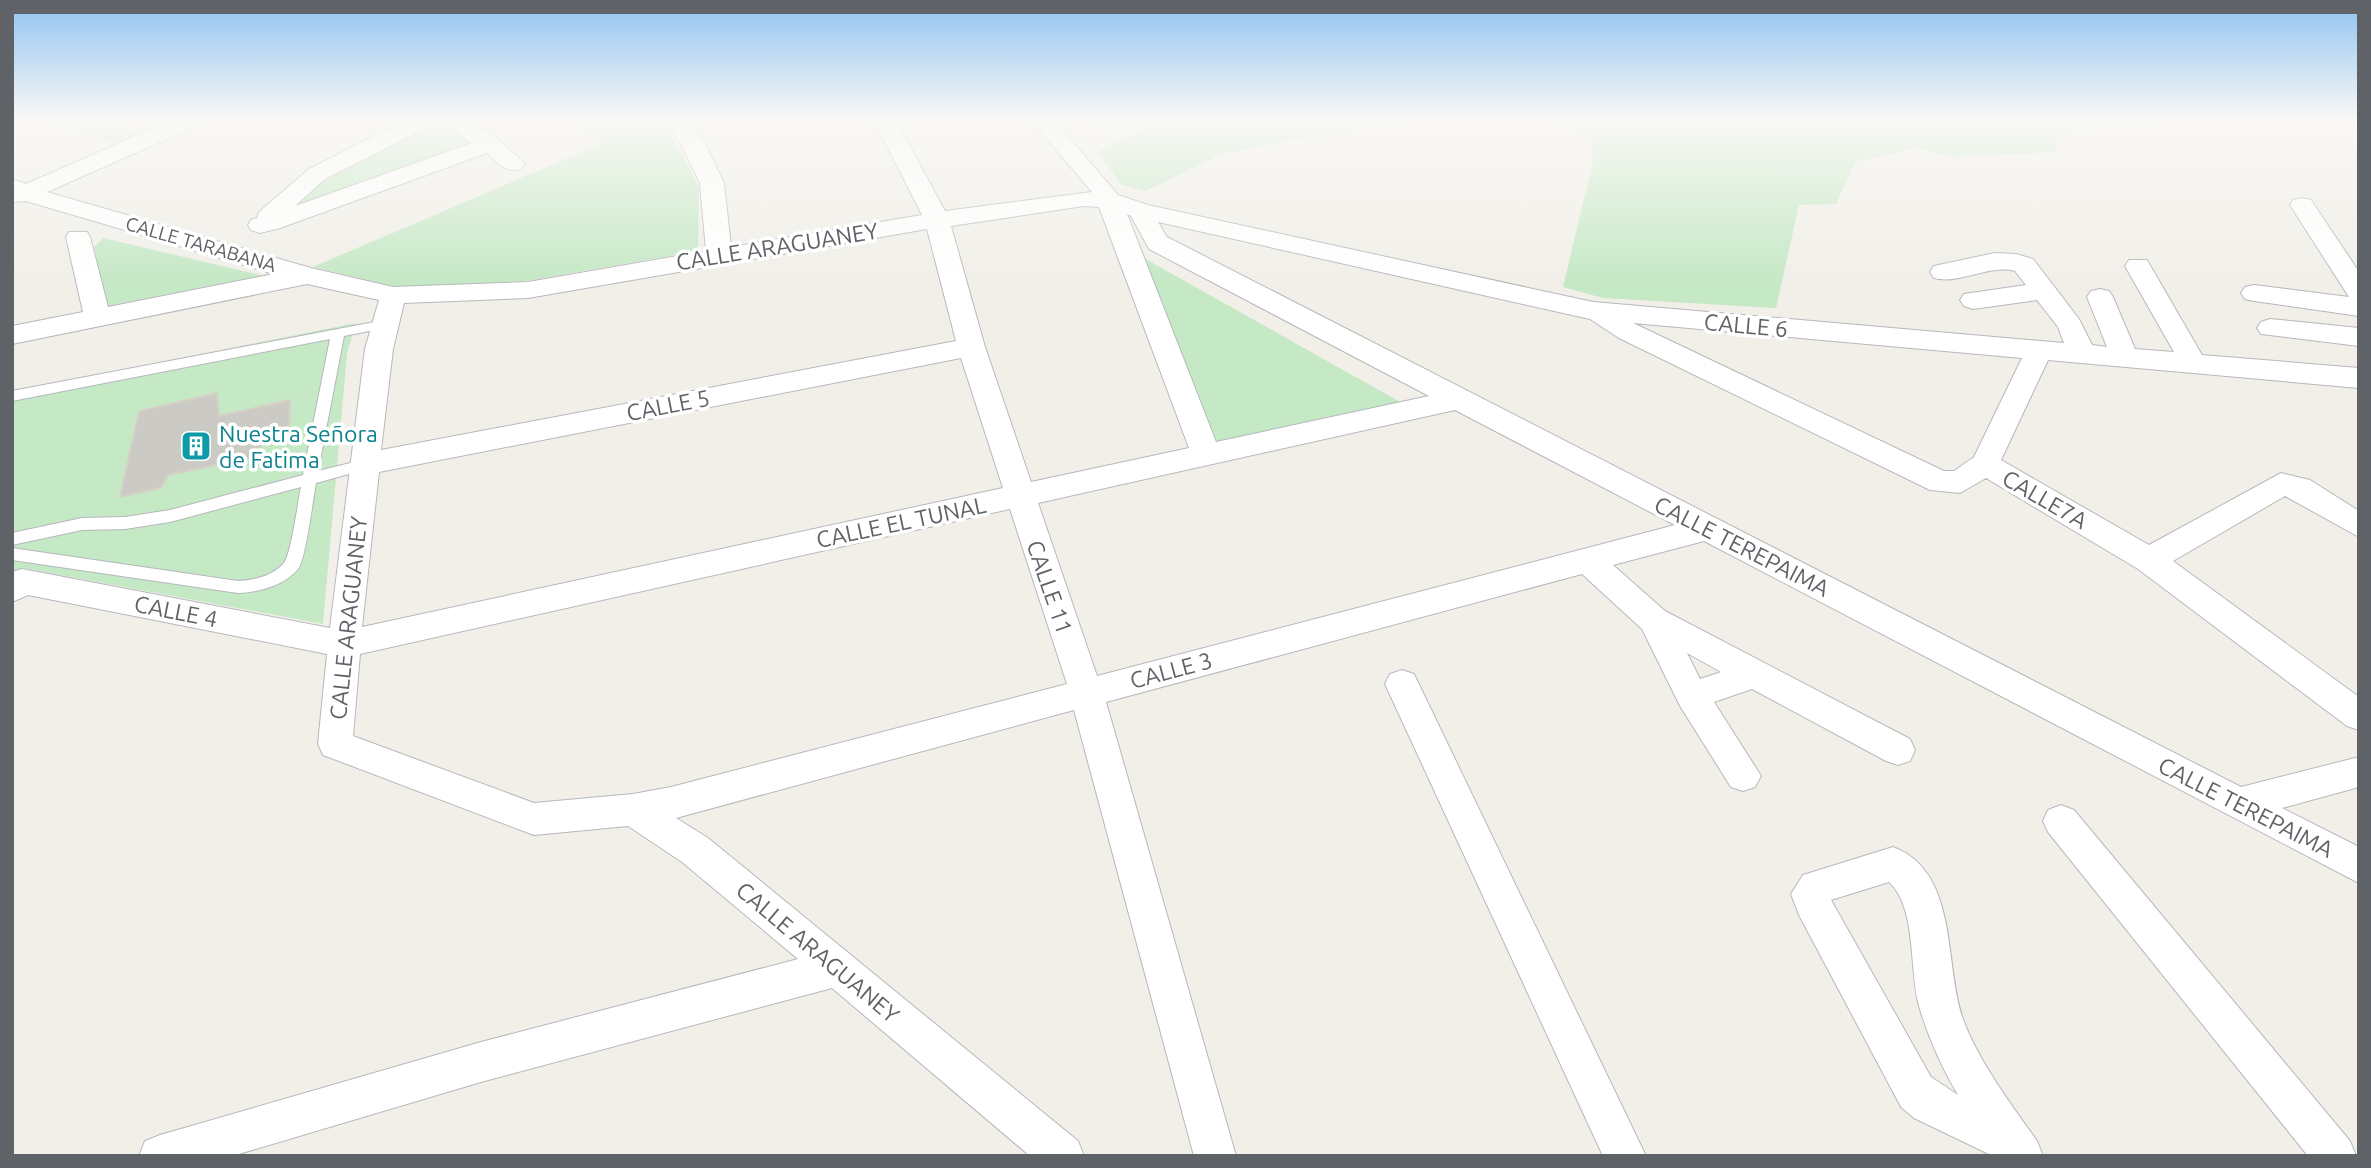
<svg xmlns="http://www.w3.org/2000/svg" width="2371" height="1168" font-family="Ubuntu,sans-serif">
  <rect width="100%" height="100%" fill="#f1efe8"/>
  <g fill="#c5e8c5">
    <path d="M56,119H117L137,137L119,146Z"/>
    <path d="M571,119H663L699,187L698,251L526,281L395,287L313,267L603,143Z"/>
    <path d="M1169,119H1401L1222,154L1145,191L1120,184L1098,151Z"/>
    <path d="M1559,119H2175L2056,131L2055,152L1955,157L1917,148L1855,162L1836,204L1799,205L1776,308L1603,298L1563,287L1593,161L1591,137Z"/>
    <path d="M436,122L472,144L275,217L329,178Z"/>
    <path d="M103,238L269,277L107,311L94,247Z"/>
    <path d="M1138,254L1158,266L1402,403L1217,444Z"/>
    <path d="M356,323L347,353L323,624L23,568L12,578V392Z"/>
  </g>
  <path fill="#cccac5" stroke="#d6d1c6" stroke-width="2" d="M217,393L219,416L290,400L289,429L263,435L258,456L168,475L161,488L120,497L139,411Z"/>
  <g fill="none" stroke-linecap="round" stroke-linejoin="round">
    <g stroke="#b5b8bc" stroke-width="2">
      <g id="service">
        <path d="M1085,119L1114,122L1142,119L1114,128Z"/>
        <path d="M385,320L390,321V327L344,336L318,471L366,459L373,464L371,468L316,483C313,498 306,559 298,569C284,586 259,592 238,593L12,560V548L238,581C254,580 273,576 284,563C291,555 298,501 301,487L170,522L125,529L82,530L12,545V533L82,518L125,517L170,510L303,475L330,339L12,401V391Z"/>
      </g>
    </g>
    <g stroke="#b5b8bc" stroke-width="2">
      <g id="minor">
        <path d="M174,119H204L201,124L47,192L311,268L393,287L528,282L706,251L700,183L681,144L665,119H687L705,144L724,183L731,247L922,215L873,119H895L945,211L1092,192L1030,119H1053L1118,195L1148,205L1593,302L2064,343L2058,327L2037,300L1973,309L1964,306L1960,300L1964,294L2026,285L2015,271C1988,264 1960,285 1934,278L1930,272L1934,266L1943,264L1995,253L2016,254L2033,259L2079,319L2092,345L2107,347L2087,297L2091,291L2100,289L2109,291L2113,297L2135,349L2174,352L2125,266L2129,260H2147L2202,355L2359,368V388L2048,360L2001,460L2149,545L2281,473L2310,480L2359,511V537L2285,496L2173,561L2359,697V730L2347,726L2138,569L1986,478L1960,493L1930,490L1619,338L1590,319L1158,222L1167,237L2241,787L2359,757V787L2282,808L2359,847V883L1704,541L1613,565L1665,611L1910,739L1915,750L1910,761L1898,765L1886,761L1752,689L1714,702L1761,776L1755,787L1743,791L1731,787L1680,706L1642,629L1582,574L1106,702L1236,1156H1194L1074,710L676,818L708,838L1078,1141L1084,1156H1030L832,988L481,1082L232,1156H139L145,1141L160,1135L481,1042L798,959L682,862L628,826L534,835L323,755L318,744L327,654L28,595L12,602V572L22,569L330,628L365,349L379,300L307,284L12,344V326L83,312L66,237L69,232H87L90,237L108,307L274,274L26,201L12,202V179L26,184ZM1084,206L1099,207L1189,448L1031,482L985,347L951,226ZM1127,214L1131,216L1149,249L1429,396L1216,442ZM927,229L956,341L381,450L393,349L404,303L528,298ZM1633,323L2022,358L1974,457L1954,471H1944ZM961,358L1003,488L362,627L379,472ZM1455,410L1675,525L1097,676L1038,503ZM1010,509L1067,684L671,787L633,794L534,803L353,736L360,654ZM1687,653L1721,672L1700,679Z"/>
        <path d="M408,119H437L434,124L325,179L295,206L472,143L439,119H466L498,139L525,164L521,169C505,173 498,163 487,153L280,228L260,233L251,230L248,225L251,220L257,218L259,212L309,169Z"/>
        <path d="M2302,198L2311,200L2359,272V316L2254,301L2245,299L2241,293L2245,287L2254,285L2349,297L2290,205L2293,200Z"/>
        <path d="M2270,319L2359,328V346L2261,334L2257,328L2261,322Z"/>
        <path d="M1402,670L1414,674L1646,1156H1603L1385,684L1390,674Z"/>
        <path d="M2061,805L2074,810L2350,1141L2356,1156H2308L2048,832L2043,821L2048,810Z"/>
        <path d="M1893,847C1960,872 1943,966 1964,1022C1981,1065 2011,1104 2037,1141L2043,1156H1993L1914,1118L1901,1107L1799,915L1791,894L1803,875ZM1889,882C1917,907 1909,971 1919,1006C1928,1037 1942,1068 1958,1095L1931,1077L1831,900Z"/>
      </g>
    </g>
    <use href="#service" fill="#fff" fill-rule="evenodd"/>
    <use href="#minor" fill="#fff" fill-rule="evenodd"/>
  </g>
  <linearGradient id="sky" x2="0" y2="1"><stop stop-color="#8fc3f1"/><stop offset="0.42" stop-color="#f9f8f5"/><stop offset="1" stop-color="#f9f8f5" stop-opacity="0"/></linearGradient>
  <rect width="2371" height="283" fill="url(#sky)"/>
  <defs>
    <g id="building-square" transform="scale(1.575)"><rect x="-9" y="-9" width="18" height="18" rx="4" fill="#0f9aa8" stroke="#fff"/><path d="M-4-6H4V6H1V3H-1V6H-4ZM-2.5-4.3h1.7v1.8h-1.7ZM.8-4.3h1.7v1.8H.8ZM-2.5-1h1.7V.8h-1.7ZM.8-1h1.7V.8H.8Z" fill="#fff"/></g>
  </defs>
  <g fill-rule="evenodd">
    <use href="#building-square" x="196" y="446"/>
  </g>
  <g text-anchor="middle" dominant-baseline="central" stroke-width="7" stroke-linejoin="round" paint-order="stroke">
    <g font-size="19" fill="#5f6368" stroke="#fff">
      <text transform="translate(201 244) rotate(16)">CALLE TARABANA</text>
    </g>
    <g font-size="23" fill="#5f6368" stroke="#fff">
      <text transform="translate(777 246) rotate(-9)">CALLE ARAGUANEY</text>
      <text transform="translate(1746 325) rotate(5)">CALLE 6</text>
      <text transform="translate(668 405) rotate(-11)">CALLE 5</text>
      <text transform="translate(2045 499) rotate(30)">CALLE7A</text>
      <text transform="translate(901 522) rotate(-12)">CALLE EL TUNAL</text>
      <text transform="translate(1742 546) rotate(27)">CALLE TEREPAIMA</text>
      <text transform="translate(1050 587) rotate(71)">CALLE 11</text>
      <text transform="translate(176 611) rotate(11)">CALLE 4</text>
      <text transform="translate(348 618) rotate(-84)">CALLE ARAGUANEY</text>
      <text transform="translate(1171 670) rotate(-15)">CALLE 3</text>
      <text transform="translate(2246 807) rotate(27)">CALLE TEREPAIMA</text>
      <text transform="translate(818 952) rotate(40)">CALLE ARAGUANEY</text>
    </g>
    <g font-size="23" fill="#0d838f" stroke="#fff" text-anchor="start">
      <text x="219" y="433">Nuestra Señora<tspan x="219" dy="26">de Fatima</tspan></text>
    </g>
  </g>
  <rect width="2371" height="1168" fill="none" stroke="#5f6368" stroke-width="28"/>
</svg>
